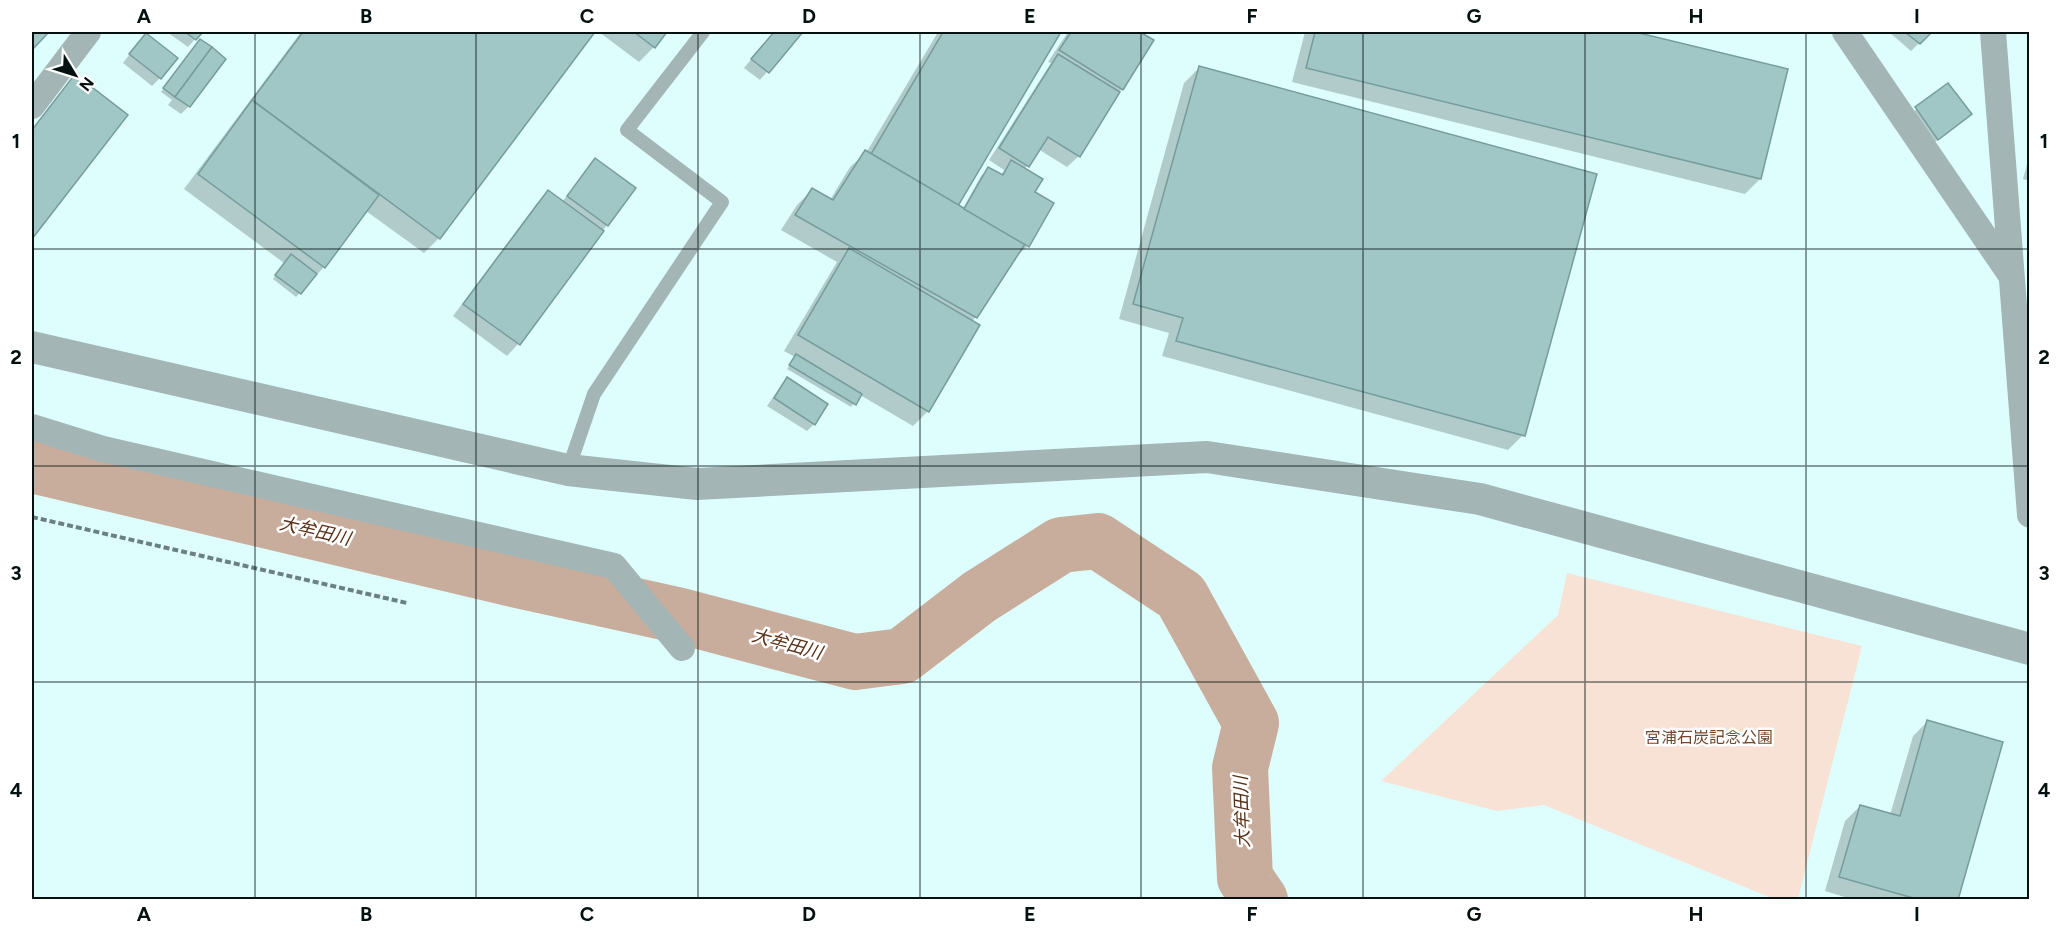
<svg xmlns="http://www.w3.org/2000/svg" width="2061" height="931" font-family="Figtree,'Noto Sans JP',sans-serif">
  <rect width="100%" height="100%" fill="#defefe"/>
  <path fill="#f8e2d5" d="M1567,573L1862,646L1798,899H1774L1544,805L1497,811L1381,781L1558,615Z"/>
  <g fill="#0003">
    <path d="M167,32H201L188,47Z"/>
    <path d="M301,32H593L439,238L424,253L366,211L324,267L296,297L273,279L284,263L184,189Z"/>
    <path d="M599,32H665L654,47L639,62Z"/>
    <path d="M774,32H801L760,80L744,68Z"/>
    <path d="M938,32H1059L956,206L962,210L981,176L989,168L1001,175L1004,170L989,160L1051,63L1048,62L1068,32H1137L1152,41L1079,156L1067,167L1038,149L1024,170L1033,193L1018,242L1027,247L1020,253L1018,252L972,322L928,411L913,426L860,395L851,407L787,369L795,357L784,351L837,262L781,230L797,205L812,190L830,200L850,167L866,153Z"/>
    <path d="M1305,32H1628L1786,70L1760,179L1745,194L1292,82Z"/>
    <path d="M1889,32H1930L1911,51Z"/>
    <path d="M139,42L160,78L152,86L123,63Z"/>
    <path d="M197,44L189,106L181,114L168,105L172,100L161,92Z"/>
    <path d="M1199,68L1523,435L1508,450L1162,356L1169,333L1119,319L1184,83Z"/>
    <path d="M75,76L126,116L32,237V129L64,88Z"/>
    <path d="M1948,85L1970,114L1930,146L1908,116Z"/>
    <path d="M2030,154V181L2023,179Z"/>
    <path d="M595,160L607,225L518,344L507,356L453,316L537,203L548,192L562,202Z"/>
    <path d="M2030,202V227L2028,204Z"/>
    <path d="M787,379L814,424L807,431L767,406L780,387Z"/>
    <path d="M1928,721L1956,900H1854L1825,891L1845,821L1860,806L1890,815L1913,736Z"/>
  </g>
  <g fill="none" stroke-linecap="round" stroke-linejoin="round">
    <path stroke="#c9ad9c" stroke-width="56" d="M32,465L522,581L677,615L855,662L902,656L979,597L1061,545L1098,541L1181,596L1251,723L1240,768L1245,878L1260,900"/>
  </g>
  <g fill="#a0c6c6" stroke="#769c9c" stroke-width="1.5">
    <path d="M32,32H49L32,50Z"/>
    <path d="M185,32H203L196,40Z"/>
    <path d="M303,32H595L440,239L252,100Z"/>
    <path d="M634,32H667L655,48Z"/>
    <path d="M774,32H803L769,73L751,59Z"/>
    <path d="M943,32H1061L958,206L871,154Z"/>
    <path d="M1071,32H1140L1154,40L1123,90L1059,50Z"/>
    <path d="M1315,32H1635L1788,69L1761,179L1306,68Z"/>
    <path d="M1905,32H1932L1920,44Z"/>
    <path d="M146,33L178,58L161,79L129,54Z"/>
    <path d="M200,39L212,47L175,97L163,88Z"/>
    <path d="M212,47L226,59L190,107L175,97Z"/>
    <path d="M1058,54L1120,92L1080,157L1048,137L1029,167L999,148Z"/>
    <path d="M1199,66L1597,174L1525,436L1176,341L1183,318L1133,304Z"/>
    <path d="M75,74L128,115L32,239V130Z"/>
    <path d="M1948,83L1972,114L1938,140L1915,107Z"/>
    <path d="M252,100L379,195L325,268L198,174Z"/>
    <path d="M865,150L1025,244L977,318L795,215L812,188L833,200Z"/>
    <path d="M595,158L636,188L608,226L567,196Z"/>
    <path d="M1011,160L1043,179L1035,192L1054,203L1029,247L964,209L988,167L1003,175Z"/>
    <path d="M548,190L604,231L520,345L463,304Z"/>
    <path d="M849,248L980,325L929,412L798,335Z"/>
    <path d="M291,254L317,274L301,294L275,275Z"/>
    <path d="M796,354L862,394L856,405L789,365Z"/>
    <path d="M787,377L828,404L815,425L774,398Z"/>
    <path d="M1927,720L2003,742L1958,900H1920L1839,877L1860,805L1900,816Z"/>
  </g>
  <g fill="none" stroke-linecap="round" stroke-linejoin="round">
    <path stroke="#6b8181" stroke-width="4" stroke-dasharray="6 3" stroke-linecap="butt" d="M32,517L407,603"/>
    <path stroke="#a4b5b5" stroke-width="14" d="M568,470L594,394L722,202L627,130L703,32"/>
    <g stroke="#a4b5b5" stroke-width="26">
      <path d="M1845,32L2010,274"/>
      <path d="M1993,32L2030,515"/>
      <path d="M32,106L88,32"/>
      <path d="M32,427L103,449L614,566L682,648"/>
    </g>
    <path stroke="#a4b5b5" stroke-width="32" d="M32,347L568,470L697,484L1207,457L1480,499L2030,649"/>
  </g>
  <path fill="none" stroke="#041111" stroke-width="1.5" stroke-opacity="0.55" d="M255,32V900M476,32V900M698,32V900M920,32V900M1141,32V900M1363,32V900M1585,32V900M1806,32V900M32,249H2030M32,466H2030M32,682H2030"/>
  <g text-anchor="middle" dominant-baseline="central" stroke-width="5" stroke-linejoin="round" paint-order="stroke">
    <g font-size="16" fill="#73482e" stroke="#fff">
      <text x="1709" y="737">宮浦石炭記念公園</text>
    </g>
    <g font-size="18" font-style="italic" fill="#583016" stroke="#fff">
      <text transform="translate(315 531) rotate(13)">大牟田川</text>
      <text transform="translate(787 644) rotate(15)">大牟田川</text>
      <text transform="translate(1242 812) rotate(-92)">大牟田川</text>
    </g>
  </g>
  <rect width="2061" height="931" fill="none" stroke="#ffffff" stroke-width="66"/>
  <g transform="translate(75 75) rotate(128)" stroke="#ffffff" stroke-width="4.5" paint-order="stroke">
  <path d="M0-4.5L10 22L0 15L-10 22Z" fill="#041111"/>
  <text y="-9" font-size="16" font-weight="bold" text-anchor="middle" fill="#041111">N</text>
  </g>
  <rect x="33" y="33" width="1995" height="865" fill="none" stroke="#041111" stroke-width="2"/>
  <g font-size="20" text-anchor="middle" font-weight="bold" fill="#041111">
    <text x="144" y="23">A</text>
    <text x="366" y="23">B</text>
    <text x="587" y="23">C</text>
    <text x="809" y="23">D</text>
    <text x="1030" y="23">E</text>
    <text x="1252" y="23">F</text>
    <text x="1474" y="23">G</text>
    <text x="1696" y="23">H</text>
    <text x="1917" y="23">I</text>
    <text x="16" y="148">1</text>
    <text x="2044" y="148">1</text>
    <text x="16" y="364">2</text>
    <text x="2044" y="364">2</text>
    <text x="16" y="580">3</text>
    <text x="2044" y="580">3</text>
    <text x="16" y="797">4</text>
    <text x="2044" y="797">4</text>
    <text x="144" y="921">A</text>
    <text x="366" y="921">B</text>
    <text x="587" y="921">C</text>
    <text x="809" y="921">D</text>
    <text x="1030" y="921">E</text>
    <text x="1252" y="921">F</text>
    <text x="1474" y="921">G</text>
    <text x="1696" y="921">H</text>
    <text x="1917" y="921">I</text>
  </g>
</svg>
